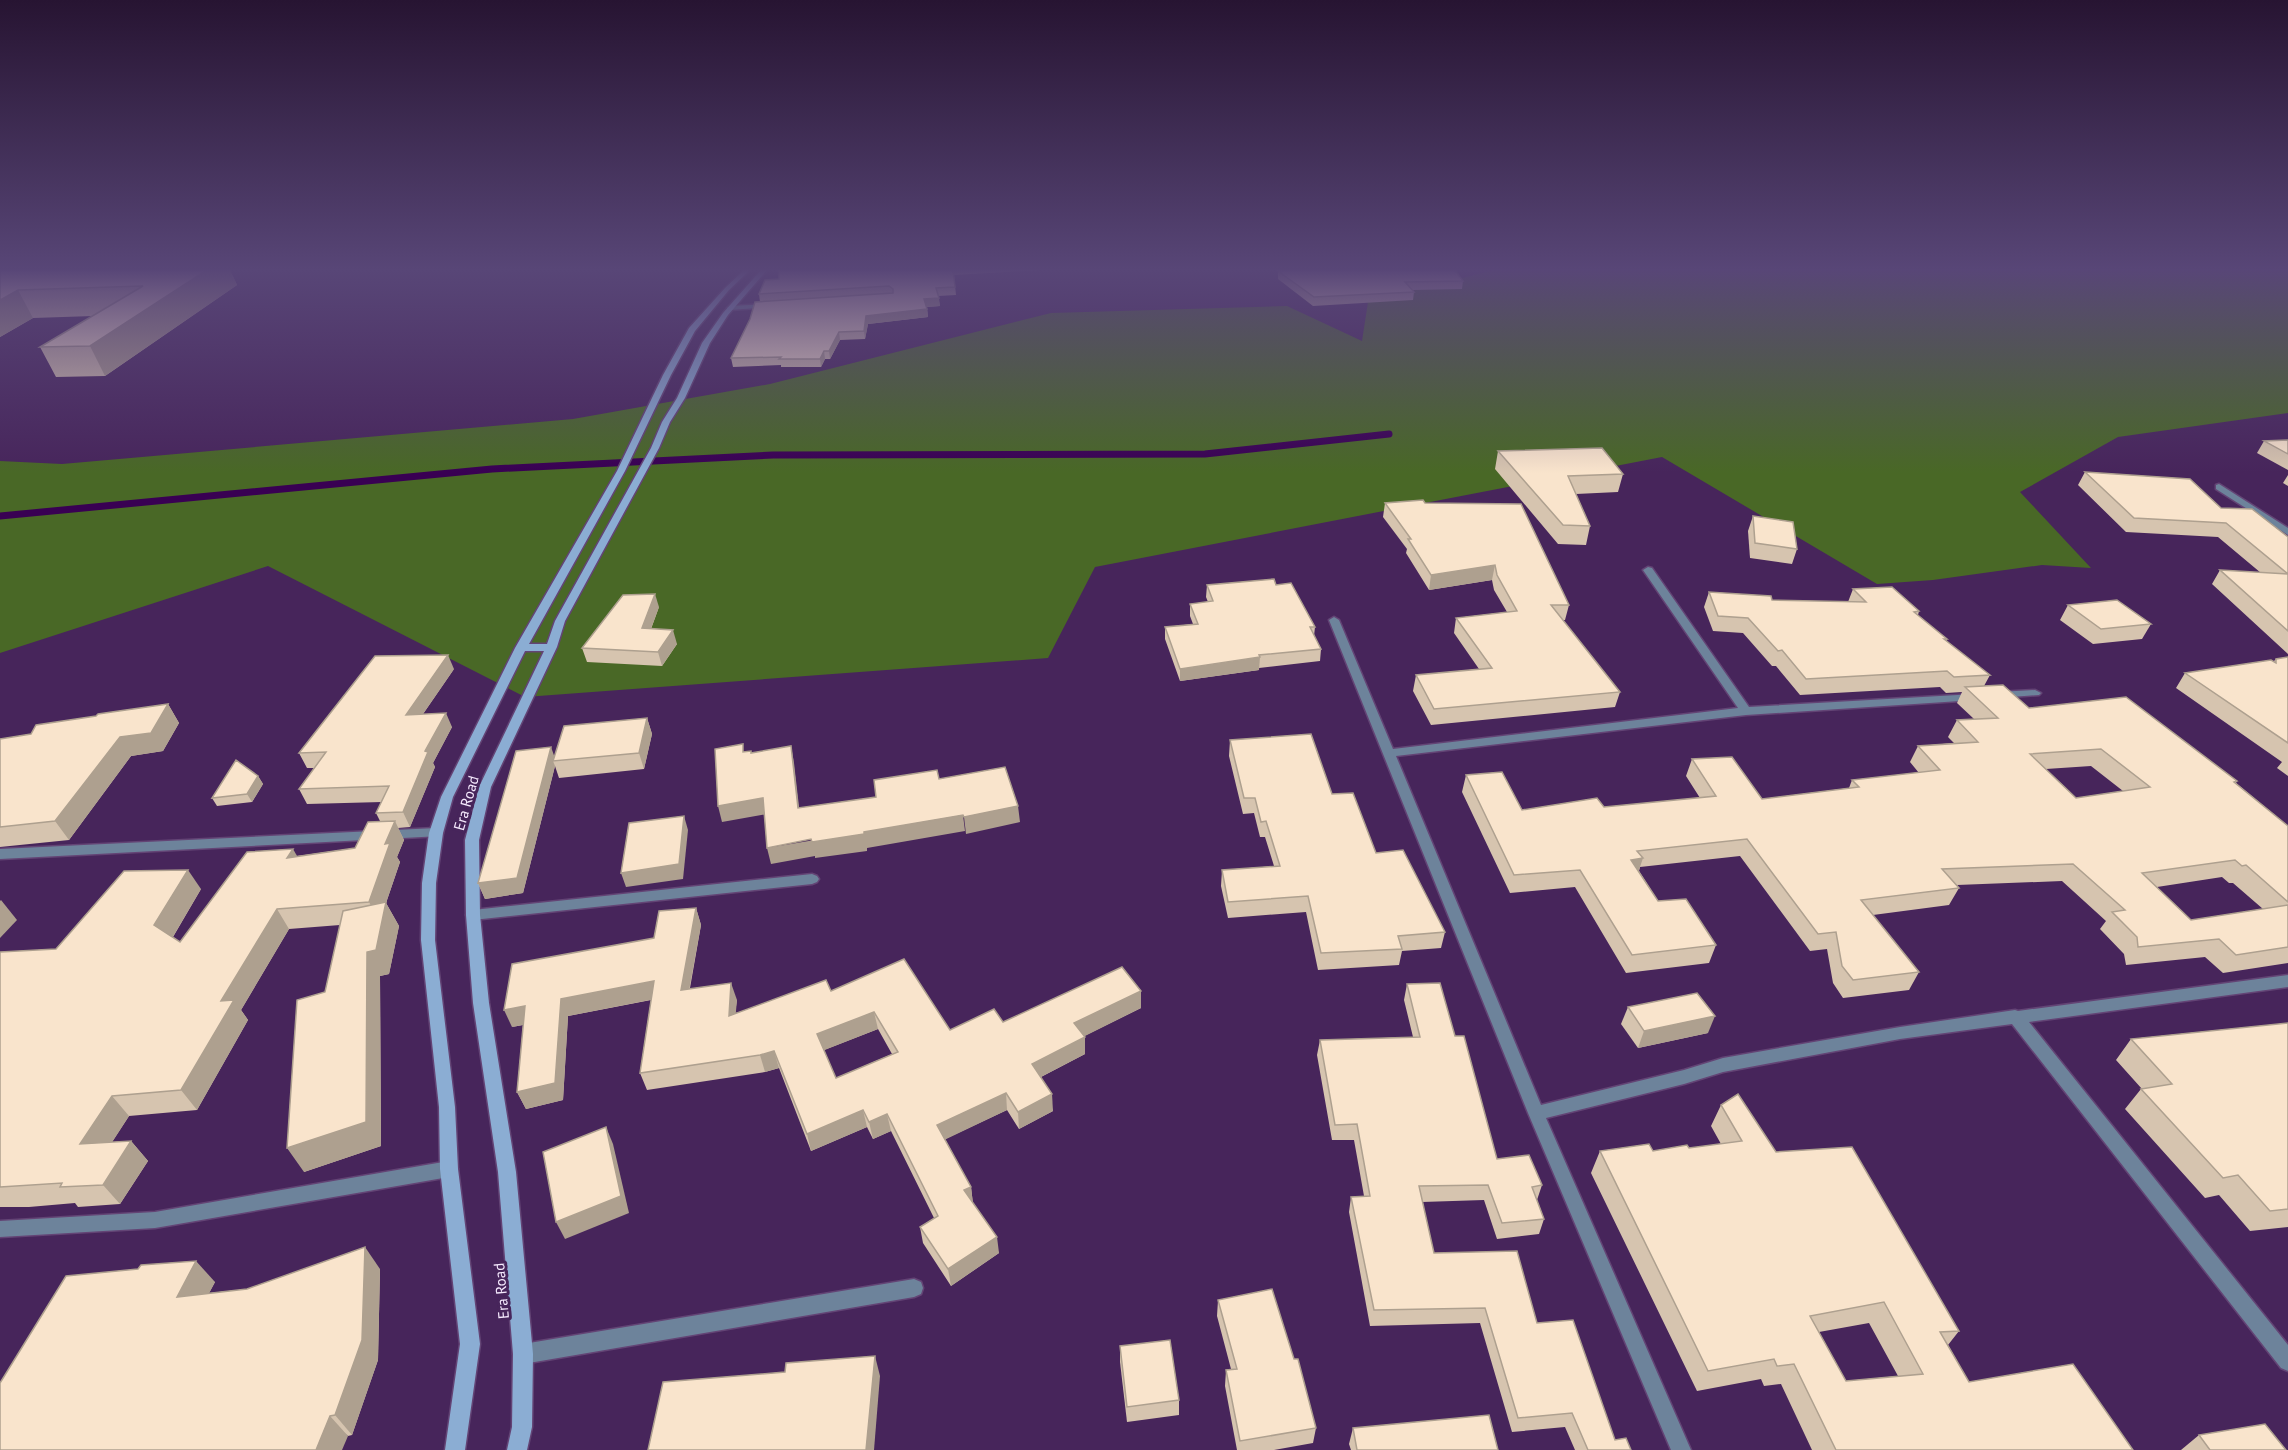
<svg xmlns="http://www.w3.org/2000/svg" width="2288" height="1450" font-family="'PT Sans',sans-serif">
  <rect width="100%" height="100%" fill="#47255b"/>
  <path fill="#496826" d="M1494,270H2288V413L2118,437L2020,492L2091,568L2042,565L1933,580L1877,584L1662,457L1095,567L1048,658L525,697L268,566L0,653V461L62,464L573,419L770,384L1051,313L1287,306L1362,341L1368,302Z"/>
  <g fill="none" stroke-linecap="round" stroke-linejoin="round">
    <path stroke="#390053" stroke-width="7" d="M0,516L492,469L773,455L1205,454L1389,434"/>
    <g stroke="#634475" stroke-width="3">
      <path id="lane" d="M914,1279L921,1282L923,1288L921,1294L914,1297L523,1364L516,1361L513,1354L516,1347L523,1344Z"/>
    </g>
    <g stroke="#634475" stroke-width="3">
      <g id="street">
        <path d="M768,304L771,306L770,307L730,310L727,308L730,306Z"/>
        <path d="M2219,484L2288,528V535L2216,489V485Z"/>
        <path d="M1648,567L1652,568L1749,707L1975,694L1981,697L1975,700L1746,715L1396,756L1541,1105L1684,1070L1723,1058L1900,1027L2015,1010L2018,1011L2288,975V987L2029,1022L2288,1345V1371L2281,1368L2012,1024L1900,1039L1723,1072L1684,1084L1546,1118L1691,1450H1671L1528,1113L1329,620L1334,617L1339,620L1393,749L1738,708L1643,570Z"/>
        <path d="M2035,690L2041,693L2039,695L1998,698L1992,695L1998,692Z"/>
        <path d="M436,828L441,830L443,833L441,836L0,859V849Z"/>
        <path d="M812,874L817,876L819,879L817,882L812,884L473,920L468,919L466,915L468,911L473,910Z"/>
        <path d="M449,1161L455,1164L458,1169L455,1174L449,1177L155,1228L0,1237V1221L155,1212Z"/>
      </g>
    </g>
    <g stroke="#634475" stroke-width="3">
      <path id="secondary" d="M744,270H750L729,290L695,331L671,375L625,471L529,644H547L555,621L651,448L662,422L677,398L702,343L723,313L761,270H767L728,315L710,343L685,398L670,422L659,448L565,621L557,647L491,787L479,840L480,915L489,1003L516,1172L533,1354L532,1427L527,1450H507L512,1427L513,1354L498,1172L473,1003L466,915L465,840L479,787L544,651H525L453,797L443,833L436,883L435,940L455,1107L458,1169L480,1344L465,1450H445L460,1344L440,1169L439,1107L421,940L422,883L429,833L441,797L515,648L617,471L663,375L689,328L725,288Z"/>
    </g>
    <use href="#lane" fill="#6d839b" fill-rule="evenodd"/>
    <use href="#street" fill="#6d839b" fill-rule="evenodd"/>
    <use href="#secondary" fill="#8badd3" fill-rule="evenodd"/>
  </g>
  <g fill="#d6c4af" fill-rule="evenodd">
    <path d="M0,270H230L237,285L105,376L56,377L40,347L93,316L33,318L0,337Z"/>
    <path d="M779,270H1041L954,275L956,295L938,296L940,306L927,307L928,317L868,324L865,339L840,340L830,359H825L821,367H781V365L733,367L731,358L760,302L759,294L779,279Z"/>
    <path d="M1278,271L1463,281L1462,289L1412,290L1414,292L1413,300L1313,306L1278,279Z"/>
    <path d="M2288,440V470L2257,453L2264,441Z"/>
    <path d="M1498,451L1623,474L1618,492L1576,494L1590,526L1586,545L1558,544L1495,469Z"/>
    <path d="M2085,472L2221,508L2288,537V654L2212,584L2220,570L2261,573L2218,537L2126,532L2078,485Z"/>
    <path d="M2288,475V486L2283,483Z"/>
    <path d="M1385,503H1425L1569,605L1565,620H1563L1620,692L1615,707L1431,725L1413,691L1416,675L1479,669L1454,633L1456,618L1507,612L1494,590L1492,580L1429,590L1406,553L1407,549L1383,517Z"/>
    <path d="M1753,516L1797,549L1792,564L1750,558L1748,531Z"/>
    <path d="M1207,585H1276L1315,627L1314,636L1321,649L1320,661L1259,668V670L1180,681L1165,639V627L1193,624L1190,616V604L1208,602L1206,597Z"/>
    <path d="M1853,589L1919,611L1918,615L1947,639L1946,641L1990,675L1984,686L2029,708L2237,781L2236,783L2288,826V963L2223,973L2205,957L2126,965L2124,954L2100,929L2106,921L2062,881L1957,885L1959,888L1949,905L1873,915L1919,972L1909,990L1843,998L1833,983L1827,949L1810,951L1740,856L1640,867L1639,871L1658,901L1716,945L1709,963L1626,973L1575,887L1510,893L1462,792L1466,775L1522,810L1604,807L1700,798L1686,776L1692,759L1762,799L1849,788L1852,780L1919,773L1910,762L1918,746L1954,743L1948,737L1957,720L1974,719L1957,703L1962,692L1946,693L1940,687L1800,695L1776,666H1772L1743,633L1713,631L1704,607L1709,592L1772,600L1848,602ZM2091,766L2123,791L2076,798L2046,769ZM2222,877L2229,883H2233L2263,909L2191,920L2157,887Z"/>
    <path d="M2068,605L2151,624L2142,639L2093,644L2060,620Z"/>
    <path d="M659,607L651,629L677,644L662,666L587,662L582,648Z"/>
    <path d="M2288,657V776L2277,768L2282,762L2176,688L2185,673L2274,661L2276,659Z"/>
    <path d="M454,669L423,714L452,727L433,763L435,767L410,827L398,828L404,840L397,857L400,862L386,903L399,926L389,974L380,976L381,1146L304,1172L325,992L340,925L289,929L241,1010L248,1020L197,1110L129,1116L112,1142L131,1141L148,1161L120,1204L78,1207L75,1203L29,1207H0V952L56,949L201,889L173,937L180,942L297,856L355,848L380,821L376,813L382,802L307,804L299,789L315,768H307L299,753Z"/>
    <path d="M168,704L179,723L163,751L131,756L69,840L0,847V739L31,734Z"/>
    <path d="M647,718L652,734L644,769L559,778L555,766L523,893L485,899L478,883L554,757Z"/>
    <path d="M1230,740L1332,794L1376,853L1445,932L1441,948L1402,951L1399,965L1318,970L1306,912L1228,918L1221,886L1222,870L1274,866L1265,837H1260L1254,813L1243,814L1229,756Z"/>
    <path d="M258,776L263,784L252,802L217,806L212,798Z"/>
    <path d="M696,908L701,925L690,988L737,1000L735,1013L831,991L950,1030L1003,1022L1141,991V1008L1084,1036L1085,1054L1041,1077L1053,1111L1019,1129L1007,1110L945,1139L971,1187L973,1204L999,1253L951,1286L923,1243L920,1227L934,1218L891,1131L873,1139L867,1127L811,1151L779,1068L765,1072L647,1090L640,1073L651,1000L568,1016L563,1100L526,1109L517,1092L523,1025L512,1027L654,938ZM878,1029L892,1054L836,1078L824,1050Z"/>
    <path d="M1407,984L1455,1036L1497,1159L1542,1185L1537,1200L1544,1219L1539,1234L1497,1239L1484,1200L1422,1202L1434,1253L1537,1323L1615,1440L1631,1450H1575L1565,1427L1512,1432L1480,1323L1370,1326L1349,1212L1351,1197L1364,1196L1354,1140H1332L1317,1055L1320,1040L1413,1037L1404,1000Z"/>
    <path d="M1628,1007L1708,1033L1638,1048L1621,1024Z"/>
    <path d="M2288,1023V1227L2250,1231L2219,1195L2205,1198L2125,1109L2141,1089H2142L2116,1060L2131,1039Z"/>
    <path d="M1721,1105L1776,1152L1959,1331L1948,1345L1969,1382L2133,1450H1812L1781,1384L1764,1386L1761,1379L1697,1391L1591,1173L1600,1151H1653L1689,1148L1721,1144L1711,1126ZM1869,1323L1898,1376L1846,1381L1819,1332Z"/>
    <path d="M138,1269L215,1282L209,1293L247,1289L380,1269L378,1360L352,1435L348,1436Z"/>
    <path d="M1218,1300L1294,1359L1316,1428L1313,1443L1274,1450H1237L1225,1386L1226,1370L1231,1369L1217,1316Z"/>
    <path d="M1120,1346L1179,1400V1415L1127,1422L1120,1362Z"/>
    <path d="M1353,1428L1498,1450H1351L1349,1444Z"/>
    <path d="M2199,1435L2286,1450H2181Z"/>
  </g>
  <g fill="#aea08f">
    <path d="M207,270H230L237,285L105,376L90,346Z"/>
    <path d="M18,290L33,318L0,337V300Z"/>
    <path d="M939,298L940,306L925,307L924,299Z"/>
    <path d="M927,309L928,317L868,324L865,339L864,331L866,316Z"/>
    <path d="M839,332L840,340L830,359L829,351Z"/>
    <path d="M824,351L825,359L821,367L820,359Z"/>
    <path d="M1495,565L1492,580L1429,590L1431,575Z"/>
    <path d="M655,594L659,607L646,642L642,628Z"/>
    <path d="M673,630L677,644L662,666L658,652Z"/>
    <path d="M448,655L454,669L412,730L406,715Z"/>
    <path d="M1260,657L1259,670L1180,681V669Z"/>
    <path d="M168,704L179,723L163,751L131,756L69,840L55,821L120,737Z"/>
    <path d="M446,713L452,727L433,763L435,767L410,827L403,812L425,751Z"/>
    <path d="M647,718L652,734L644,769L639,753Z"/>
    <path d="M791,746L794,763L801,824L798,808Z"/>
    <path d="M551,747L556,761H553L555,766L523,893L485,899L478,883Z"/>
    <path d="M258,776L263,784L252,802L247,794Z"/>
    <path d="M763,798L767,814L722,822L718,806Z"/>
    <path d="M1018,806L1020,822L966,834L964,817Z"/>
    <path d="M963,815L965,831L867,848V851L815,858V856L771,864L767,848Z"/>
    <path d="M684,816L688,830L683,879L626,887L621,873Z"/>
    <path d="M395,821L404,840L397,857L400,862L386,903L399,926L389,974L380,976L381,1146L304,1172L287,1148L367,952L380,922L369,902L385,844Z"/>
    <path d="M293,849L304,868L287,858Z"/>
    <path d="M1643,858L1637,876L1631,860Z"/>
    <path d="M188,870L201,889L168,945L154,925Z"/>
    <path d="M1,900L17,920L0,938V901Z"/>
    <path d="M696,908L701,925L686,1007L681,990Z"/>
    <path d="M277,909L289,929L241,1010L248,1020L197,1110L181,1090L221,1001Z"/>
    <path d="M654,981L660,998L568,1016L563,1100L526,1109L517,1092L561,999Z"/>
    <path d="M731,983L737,1000L734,1033L729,1016Z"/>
    <path d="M1141,991V1008L1075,1041L1074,1023Z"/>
    <path d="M525,1006L533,1023L512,1027L504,1010Z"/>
    <path d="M874,1012L878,1029L822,1051L817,1034Z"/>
    <path d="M1715,1016L1708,1033L1638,1048L1644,1031Z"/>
    <path d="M1085,1037V1054L1033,1081L1032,1064Z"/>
    <path d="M774,1051L779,1068L765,1072L760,1055Z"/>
    <path d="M1006,1093L1007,1110L940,1142L937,1125Z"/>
    <path d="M1052,1094L1053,1111L1019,1129L1018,1112Z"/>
    <path d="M112,1096L129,1116L98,1164L80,1144Z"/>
    <path d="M863,1110L867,1127L811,1151L807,1134Z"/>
    <path d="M887,1114L891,1131L873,1139L869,1122Z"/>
    <path d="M606,1127L613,1144L629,1213L565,1239L556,1222Z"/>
    <path d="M131,1141L148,1161L120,1204L103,1185Z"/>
    <path d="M971,1187L973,1204L964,1190Z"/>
    <path d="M997,1237L999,1253L951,1286L948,1269Z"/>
    <path d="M365,1247L380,1269L378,1360L352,1435L335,1415Z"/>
    <path d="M196,1261L215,1282L196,1318L177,1297Z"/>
    <path d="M875,1356L880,1376L874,1450H866Z"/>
    <path d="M330,1416L348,1436L342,1450H316Z"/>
  </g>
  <g fill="#f9e4cc" stroke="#aea08f" stroke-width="1.5" fill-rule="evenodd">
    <path d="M0,270H207L90,346L40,347L143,286L18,290L0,300Z"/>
    <path d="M779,270H953L955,287L936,288L939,298L924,299L927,309L866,316L864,331L839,332L829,351H824L820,359H779L781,357L731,358L750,319L755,302L893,293V289L889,286L759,294L765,280L779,279Z"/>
    <path d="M1287,270H1455L1463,281L1405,282L1414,292L1314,297L1278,271Z"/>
    <path d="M2288,440V454L2264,441Z"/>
    <path d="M1602,448L1623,474L1568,476L1590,526L1563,525L1498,451Z"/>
    <path d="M2085,472L2190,479L2221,508L2252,509L2288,537V574L2226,523L2134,518Z"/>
    <path d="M1423,500L1425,503L1521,504L1569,605H1551L1620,692L1434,709L1416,675L1492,668L1456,618L1517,611L1497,575L1495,565L1431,575L1408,539H1411L1385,503Z"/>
    <path d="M1753,516L1793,522L1797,549L1755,543Z"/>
    <path d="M2220,570L2288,574V631Z"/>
    <path d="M1274,579L1276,585L1291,583L1315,627H1310L1321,649L1259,655L1260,657L1180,669L1165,627L1198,624L1190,604L1213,601L1207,585Z"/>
    <path d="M1892,587L1919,611L1914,612L1947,639H1944L1990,675L1954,677L1947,671L1806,679L1782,650L1778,651L1748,618L1718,616L1709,592L1771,596L1772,600L1866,602L1853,589Z"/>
    <path d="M655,594L642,628L673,630L658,652L582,648L623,595Z"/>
    <path d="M2117,600L2151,624L2101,629L2068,605Z"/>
    <path d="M448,655L406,715L446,713L425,751L428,752L403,812L376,813L389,786L299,789L326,752L299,753L375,656Z"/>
    <path d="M2288,657V743L2185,673L2271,660L2276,663V659Z"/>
    <path d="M2003,685L2029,708L2126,697L2237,781L2234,782L2288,826V902L2246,865L2242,866L2235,860L2142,873L2191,920L2288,905V947L2236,955L2219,939L2138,947L2137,937L2112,912L2125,910L2073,864L1942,869L1959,888L1861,900L1919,972L1853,980L1842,966L1836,932L1818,934L1747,839L1637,851L1643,858L1631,860L1658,901L1686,899L1716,945L1632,955L1580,870L1514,875L1466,775L1502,772L1522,810L1597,798L1604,807L1716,796L1692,759L1732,757L1762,799L1859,787L1852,780L1940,770L1918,746L1978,742L1957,720L1998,718L1965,687ZM2101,749L2150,787L2076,798L2030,754Z"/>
    <path d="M168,704L151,733L120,737L55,821L0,827V739L31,734L36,725L96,716L98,714Z"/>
    <path d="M647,718L639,753L553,761L564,726Z"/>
    <path d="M1311,734L1332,794L1353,793L1376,853L1403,850L1445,932L1398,936L1402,949L1321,953L1308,896L1228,902L1222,870L1280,866L1266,821L1261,822L1255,798H1244L1230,740Z"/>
    <path d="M743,744V752L751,751V753L791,746L798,808L876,797L874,780L937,770L939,779L1005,767L1018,806L964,817L963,815L864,832V834L812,842L811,839L767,848L763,798L718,806L715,749Z"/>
    <path d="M551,747L517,878L478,883L516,751Z"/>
    <path d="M236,760L258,776L247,794L212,798Z"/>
    <path d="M684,816L679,864L621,873L629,823Z"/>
    <path d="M395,821L385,844L390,843L369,902L277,909L221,1001L234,1000L181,1090L112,1096L80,1144L131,1141L103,1185L60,1187L62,1183L0,1187V952L56,949L124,871L188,870L154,925L180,942L247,852L293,849L287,858L355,848L368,822Z"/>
    <path d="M386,902L376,950L367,952L366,1122L287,1148L297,1000L325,992L343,911Z"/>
    <path d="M696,908L681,990L731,983L729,1016L826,980L831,991L904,959L950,1030L994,1009L1003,1022L1122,967L1141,991L1074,1023L1085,1037L1032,1064L1052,1094L1018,1112L1006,1093L937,1125L971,1187L964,1190L997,1237L948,1269L920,1227L938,1216L887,1114L869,1122L863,1110L807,1134L774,1051L760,1055L640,1073L654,981L561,999L555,1083L517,1092L525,1006L504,1010L512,964L654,938L659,911ZM874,1012L898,1052L836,1078L817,1034Z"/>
    <path d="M1440,983L1455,1036H1464L1497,1159L1529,1155L1542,1185L1532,1187L1544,1219L1502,1223L1488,1185L1419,1186L1434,1253L1517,1251L1537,1323L1573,1320L1615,1440L1626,1438L1631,1450H1588L1572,1413L1518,1418L1485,1308L1374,1310L1351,1197L1370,1196L1357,1124L1335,1125L1320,1040L1420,1037L1407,984Z"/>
    <path d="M1697,993L1715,1016L1644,1031L1628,1007Z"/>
    <path d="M2288,1023V1209L2270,1211L2238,1175L2223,1178L2141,1089L2172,1084L2131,1039Z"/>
    <path d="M1738,1094L1776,1152L1852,1147L1959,1331L1940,1332L1969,1382L2073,1364L2133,1450H1836L1794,1364L1777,1366L1774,1359L1708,1371L1600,1151L1649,1144L1653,1151L1687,1145L1689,1148L1742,1141L1721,1105ZM1884,1302L1923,1374L1846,1381L1810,1316Z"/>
    <path d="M606,1127L621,1196L556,1222L543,1152Z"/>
    <path d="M365,1247L362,1340L335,1415L330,1416L316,1450H0V1383L66,1276L138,1269L141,1265L196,1261L177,1297L247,1289Z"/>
    <path d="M1272,1289L1294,1359H1298L1316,1428L1240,1441L1226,1370L1237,1369L1218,1300Z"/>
    <path d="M1170,1340L1179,1400L1127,1407L1120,1346Z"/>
    <path d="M875,1356L866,1450H648L663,1382L785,1372L786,1363Z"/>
    <path d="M1489,1415L1498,1450H1357L1353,1428Z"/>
    <path d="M2265,1424L2286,1450H2210L2199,1435Z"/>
  </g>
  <linearGradient id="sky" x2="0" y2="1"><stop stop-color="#271432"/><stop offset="0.57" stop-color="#584677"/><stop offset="1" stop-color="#584677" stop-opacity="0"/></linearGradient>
  <rect width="2288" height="473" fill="url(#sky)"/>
  <g text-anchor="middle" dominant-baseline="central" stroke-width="6" stroke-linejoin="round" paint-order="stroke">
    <g font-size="15" fill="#f5e9fd" stroke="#47255b">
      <text transform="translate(466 803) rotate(-74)">Era Road</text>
      <text transform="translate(501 1291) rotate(-95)">Era Road</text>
    </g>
  </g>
</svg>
